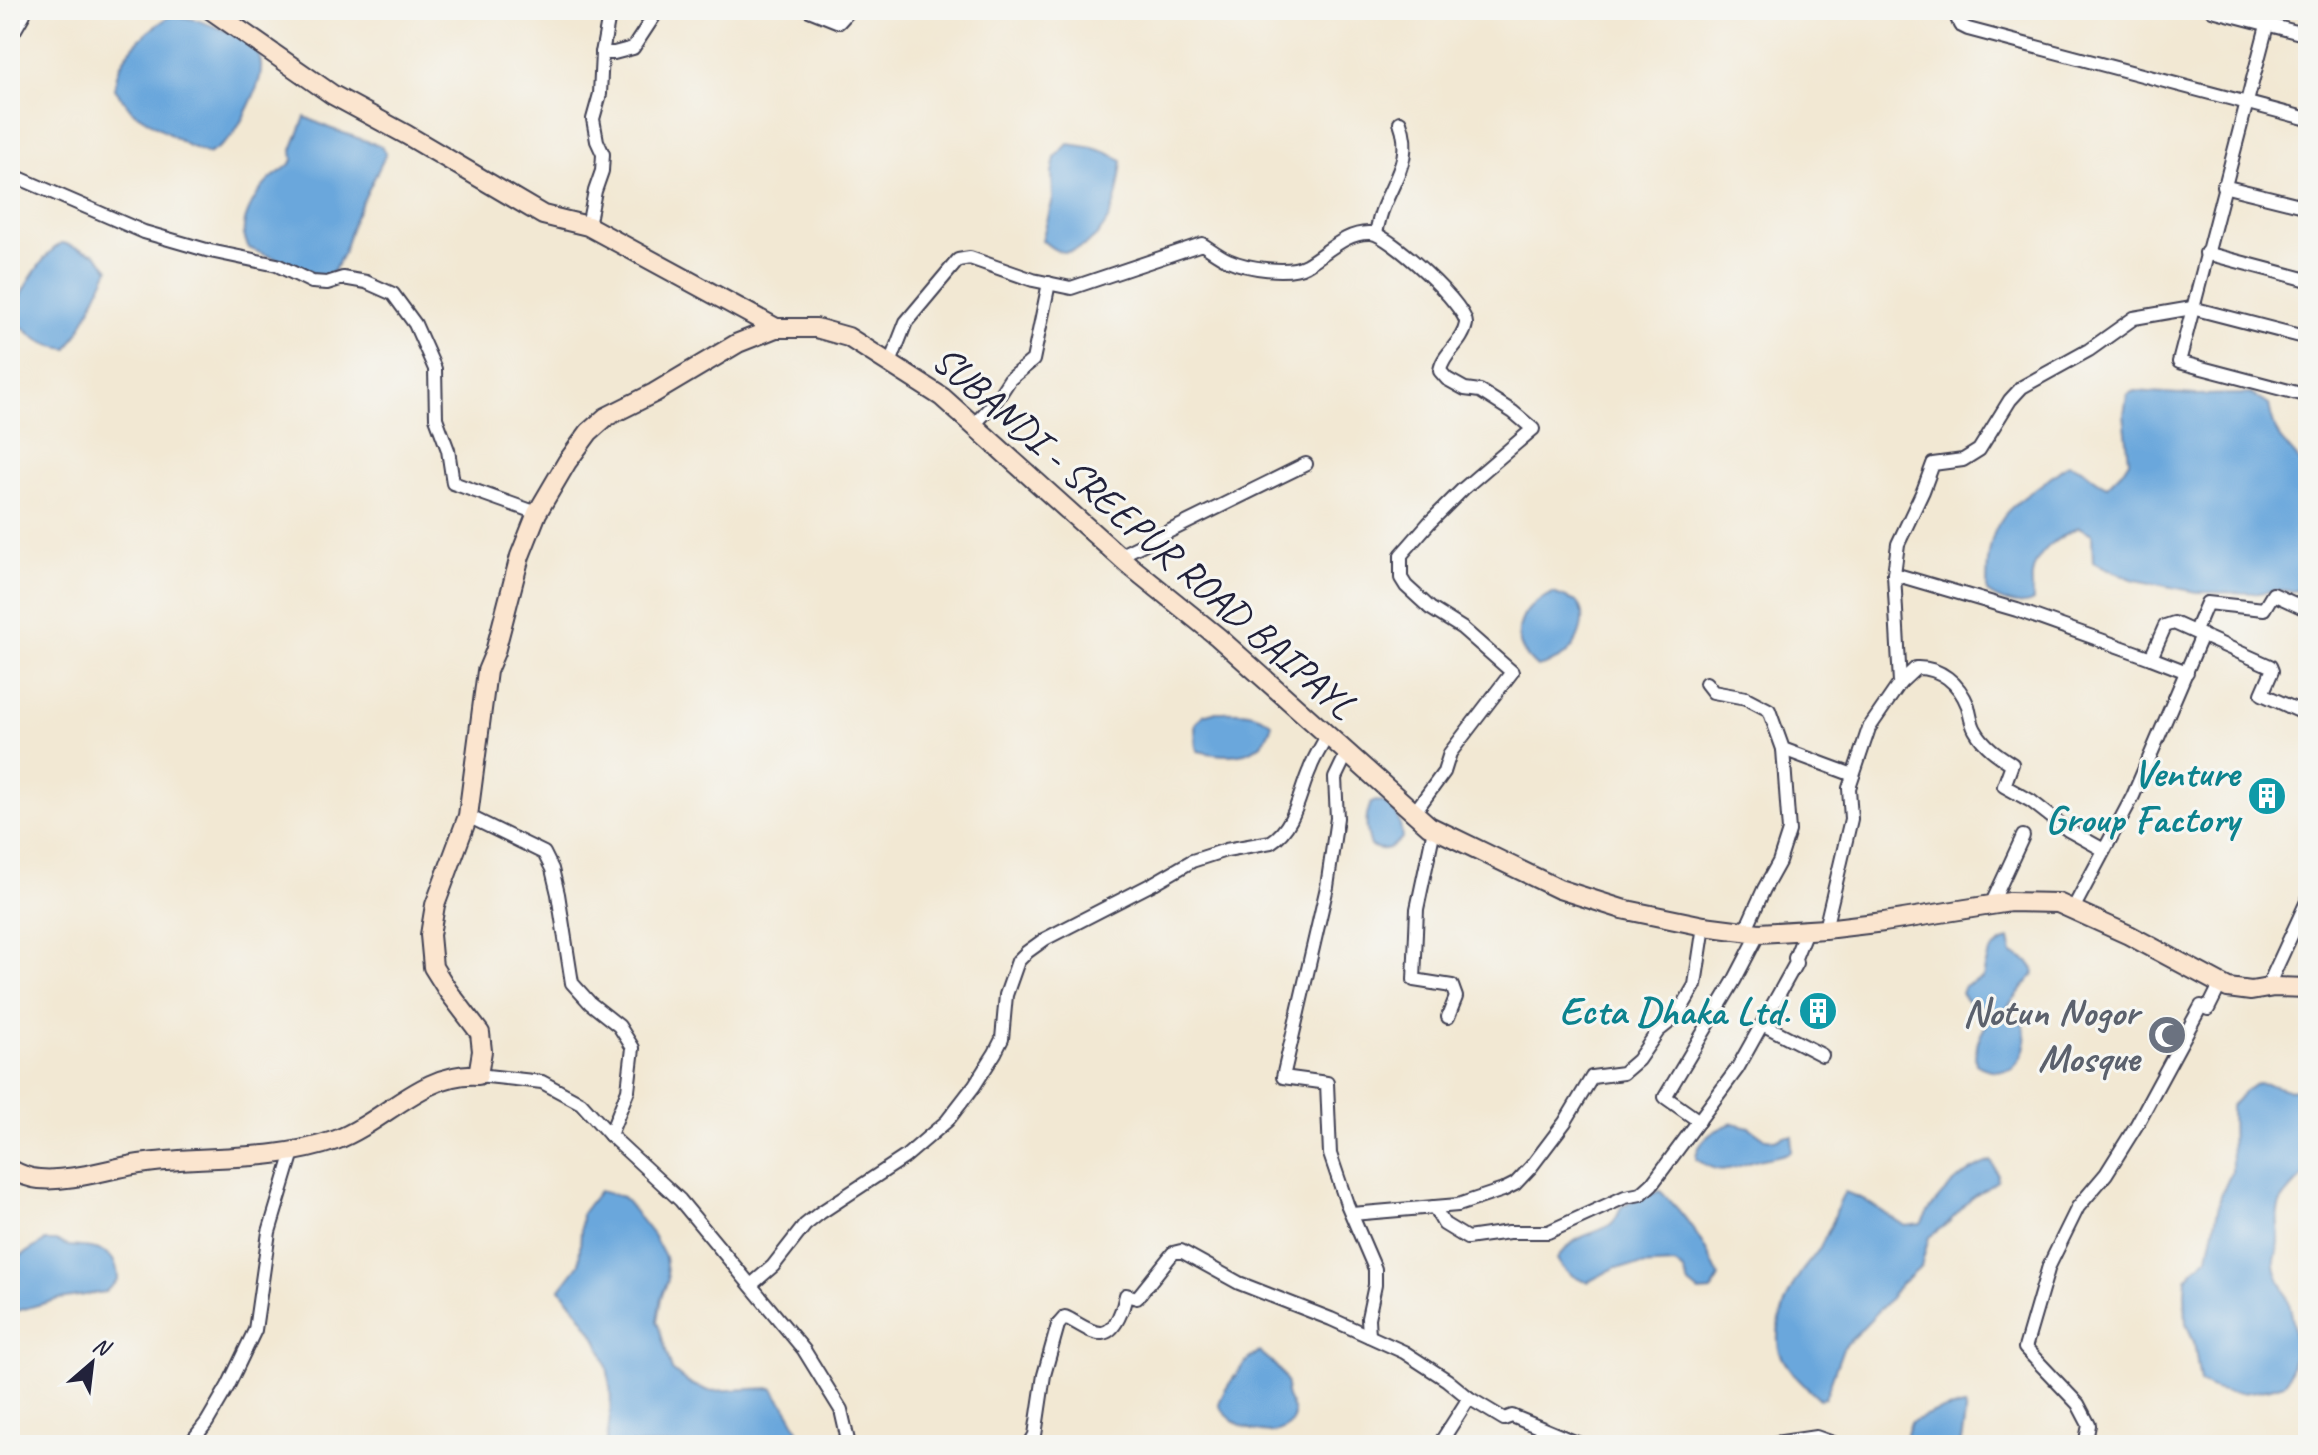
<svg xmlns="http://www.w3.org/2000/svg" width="2318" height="1455" font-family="Caveat,sans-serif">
  <rect width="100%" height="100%" fill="#f6f6f2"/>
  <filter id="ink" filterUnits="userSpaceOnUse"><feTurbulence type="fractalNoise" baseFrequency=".0125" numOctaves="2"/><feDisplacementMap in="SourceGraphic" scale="16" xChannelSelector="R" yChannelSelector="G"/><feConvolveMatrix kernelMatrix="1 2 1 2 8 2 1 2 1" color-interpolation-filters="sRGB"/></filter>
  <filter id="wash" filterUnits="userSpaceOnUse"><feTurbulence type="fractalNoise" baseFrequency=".006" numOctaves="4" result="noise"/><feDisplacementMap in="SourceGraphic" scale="32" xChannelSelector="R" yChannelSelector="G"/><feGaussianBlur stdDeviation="1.8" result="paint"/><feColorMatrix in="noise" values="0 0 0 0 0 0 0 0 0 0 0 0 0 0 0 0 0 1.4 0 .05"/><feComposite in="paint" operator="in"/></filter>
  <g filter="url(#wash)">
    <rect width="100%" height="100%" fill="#f2e8d3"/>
    <g fill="#6ba7dc" stroke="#46648c" stroke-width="2">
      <path d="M171,16C188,16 202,22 219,28C267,46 270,63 248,108C236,132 232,141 208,154L187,145L132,111L115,89C116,83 116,75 119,69C128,47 150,28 171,16Z"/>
      <path d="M305,117L329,128L381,146L386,154L354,219L343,254L333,272L321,278C300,264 272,259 249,248C247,244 245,240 244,235C241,217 259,188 273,177C280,171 287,169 293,160L292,150Z"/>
      <path d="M1068,144C1088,147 1106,149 1122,161C1118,197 1112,235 1075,250C1061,255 1053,250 1042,240L1053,199L1052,173L1055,158Z"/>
      <path d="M63,243L96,254L109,269L81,328L68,349C45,347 33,338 17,322C16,319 15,313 16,310C19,292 47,249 63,243Z"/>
      <path d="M2134,391L2195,395L2252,394L2269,405C2271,416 2274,428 2280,438C2289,451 2303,461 2308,477V587L2294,591L2277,590L2259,593L2197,592L2131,579L2093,562L2092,534L2079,527C2059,537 2035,551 2032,576C2031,585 2033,593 2033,601C2020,609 1998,600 1987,592C1987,567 1987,538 2003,517C2015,500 2050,480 2068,464C2089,469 2089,479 2107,486L2122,471L2129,460L2124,414L2127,395Z"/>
      <path d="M1553,593L1577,602C1584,612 1583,620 1580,632C1573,654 1558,662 1537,667C1506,640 1517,608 1553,593Z"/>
      <path d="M1213,712C1234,712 1256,709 1272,724C1263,760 1227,758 1198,751L1196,747L1195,724L1203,715Z"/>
      <path d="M1376,801C1395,802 1401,821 1402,838C1392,848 1385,853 1371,846C1366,830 1364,819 1371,803Z"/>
      <path d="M2009,939L2012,954C2023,959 2031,960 2035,973L2008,1006L2007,1015L2022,1022C2029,1039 2025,1057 2012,1069C2000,1072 1986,1071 1976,1064C1972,1046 1983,1030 1992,1015L1988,1007C1977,1006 1967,1005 1961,993L1964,986L1983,978C1987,956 1988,949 2009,939Z"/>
      <path d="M2257,1083L2267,1084L2288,1090L2308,1088V1129L2301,1140L2299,1150L2308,1161V1170C2300,1181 2286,1192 2280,1204C2275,1216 2279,1228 2279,1241C2279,1249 2274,1257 2275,1265C2276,1277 2285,1288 2288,1300C2296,1326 2299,1361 2284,1384C2254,1393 2229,1399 2200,1382L2194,1341L2186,1324L2185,1291L2186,1279L2196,1267L2208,1257L2221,1195L2232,1171L2231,1106L2243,1093Z"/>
      <path d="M1733,1123L1749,1127L1766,1139L1775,1140L1784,1136H1793L1791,1151C1780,1158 1767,1157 1755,1161C1728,1169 1722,1177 1696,1159C1696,1140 1716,1129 1733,1123Z"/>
      <path d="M1991,1161L1998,1174L1997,1181L1971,1199L1948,1223L1929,1237L1921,1267L1901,1284L1886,1303L1843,1348L1825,1398L1819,1399C1806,1387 1790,1373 1782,1357C1770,1335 1787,1293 1800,1274C1806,1265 1813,1258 1819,1249C1824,1240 1829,1230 1833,1221C1837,1210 1838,1201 1845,1192L1863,1199L1905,1226L1921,1224C1935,1197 1962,1171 1991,1161Z"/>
      <path d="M599,1191L623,1197L653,1235L665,1257L668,1280L661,1298L657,1321L672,1370L688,1383L709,1391L772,1388C786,1406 797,1423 804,1445H606C619,1374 606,1343 560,1289L579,1264L582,1213Z"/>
      <path d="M1660,1191C1687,1215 1705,1244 1719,1277L1712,1291L1699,1292L1689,1284L1684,1271L1675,1264L1616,1267L1588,1282C1575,1279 1563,1271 1557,1259C1564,1250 1571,1242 1582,1237C1601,1228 1614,1230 1621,1207L1631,1201Z"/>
      <path d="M45,1241C46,1241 57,1241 58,1241C62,1243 65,1245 69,1246C95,1248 118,1248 118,1280L105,1292L59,1299L10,1313V1255H22Z"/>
      <path d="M1260,1352C1269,1359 1286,1374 1287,1386C1287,1388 1286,1390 1286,1392C1286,1402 1299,1410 1292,1421C1277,1447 1227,1425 1219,1404C1223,1390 1247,1356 1260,1352Z"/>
      <path d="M1965,1406C1966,1411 1962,1438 1960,1445H1907V1434L1911,1422L1938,1411Z"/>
    </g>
  </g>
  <g filter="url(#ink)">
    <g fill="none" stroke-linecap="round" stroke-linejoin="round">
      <g stroke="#414052" stroke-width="16">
        <g id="street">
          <path d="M809,10L839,22L850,10"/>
          <path d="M1959,10L1957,18L1960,25L1968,29L2308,119"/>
          <path d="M2212,10L2308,35"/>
          <path d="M2271,10L2179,362L2308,396"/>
          <path d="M10,38L24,14"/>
          <path d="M602,53H614L633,48L658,10"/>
          <path d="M10,174L144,232L210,251L277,265L312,282L327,283L343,278L366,282L393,294L415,324L435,369L436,418L448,450L453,483L537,513"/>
          <path d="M2223,186L2308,207"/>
          <path d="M588,226L595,191L602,171L603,154L597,141L593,119L600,94L602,53L610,10"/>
          <path d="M1376,233C1378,224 1380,215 1383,208C1395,177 1413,157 1400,122"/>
          <path d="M2206,253L2308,280"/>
          <path d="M2308,338L2192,308L2134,318L2089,350L2022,387L2010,400L1979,450L1963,460L1933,464L1923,491L1898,544L1894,574L2017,610L2151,658L2165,626L2174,623L2270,666L2272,671L2262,694L2308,715"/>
          <path d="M890,363L906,322L958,260L970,258L1033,280L1071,288L1202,244C1210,249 1219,256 1228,260C1246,268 1289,275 1306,265C1326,254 1346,231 1371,233C1389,234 1468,307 1466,324C1463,343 1442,354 1440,371L1447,379L1465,389L1480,391L1513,412L1533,429L1463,489L1429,523L1401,555V578L1406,586L1430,608L1462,628L1512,672L1450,753L1444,772L1414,813"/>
          <path d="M974,425L995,402L1010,379L1033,360L1049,283"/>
          <path d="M1119,556L1306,464"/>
          <path d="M2195,631L2207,603L2264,609L2273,594L2308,610"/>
          <path d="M2151,658L2187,672"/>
          <path d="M1706,683L1713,692L1746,698L1769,710L1783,749L1853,775"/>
          <path d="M1900,683L1916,668C1940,667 1959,683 1968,706C1970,714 1971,723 1975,730C1984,746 1998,755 2012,764L2004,786L2031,801L2068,830L2104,850"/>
          <path d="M1347,753L1335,778L1337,818L1327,887L1283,1077L1327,1083L1330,1154L1347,1204L1375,1269V1285L1368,1318L1369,1336"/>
          <path d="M468,816L544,853L552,869L558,894L572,983L590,1003L619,1026L633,1048L628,1090L610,1135"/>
          <path d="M1434,829L1417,909L1414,980L1452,986L1456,997L1448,1017"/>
          <path d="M1991,905L2023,836"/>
          <path d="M2073,909L2133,796L2202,635"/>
          <path d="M1825,929L1851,819L1849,788L1869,728L1900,683L1894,574"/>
          <path d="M1745,931L1764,889L1779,862L1789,831L1783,749"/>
          <path d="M2267,988L2308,899"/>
          <path d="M1762,1024L1822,1055"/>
          <path d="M478,1075L542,1082L581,1103L610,1135L680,1200L804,1350L841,1410L849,1445"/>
          <path d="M1699,1121L1665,1097L1734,981L1759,933"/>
          <path d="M1434,1207L1444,1224L1467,1238L1509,1232H1548L1625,1197L1641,1194L1652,1184L1737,1069L1796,963L1795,958L1807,928"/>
          <path d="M1352,1214L1458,1205L1503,1190L1515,1184L1531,1167L1565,1122L1592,1077L1623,1073L1638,1060L1658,1031L1677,1016L1695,985L1704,926"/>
          <path d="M751,1285L773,1266L805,1225L820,1213L905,1157L947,1121L974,1086L995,1053L1002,1039L1006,995L1018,961L1027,952L1045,939L1154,883L1192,861L1226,850L1271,842C1296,826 1299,793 1310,769C1314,757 1322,746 1328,734"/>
          <path d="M189,1445L207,1422L228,1386L255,1330L269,1232L293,1152"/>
          <path d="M1029,1445L1035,1435L1044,1375L1058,1325L1065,1317C1075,1321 1091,1334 1102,1333C1116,1332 1124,1306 1126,1295L1137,1298L1173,1253L1181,1251L1239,1283L1331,1319L1404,1352L1447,1380L1469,1398L1504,1419L1512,1416L1582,1445"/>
          <path d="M1439,1445L1469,1398"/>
          <path d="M1760,1445L1816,1437L1839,1445"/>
          <path d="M2085,1445L2089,1425L2078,1404L2025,1348L2049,1266L2078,1207L2106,1174L2136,1126L2201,1006L2208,1009L2220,985"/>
        </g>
      </g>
      <g stroke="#414052" stroke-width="22">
        <g id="secondary">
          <path d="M211,10L333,95L407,135L543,215L588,226L776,328"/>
          <path d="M10,1169C19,1174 28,1178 39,1179C75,1182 111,1167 147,1163C210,1155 275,1162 336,1140C384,1122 424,1071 478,1075L482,1051L480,1033L448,991L433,967L430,935L435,905L468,816L487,671L495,652L520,556L537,513L567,462L589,432L606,417L654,393L738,343L776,328H816L848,337L942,397L1130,566L1218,637L1429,826L1559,889L1622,909L1704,926L1759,933L1825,929L1884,922L2010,902L2058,903L2129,935L2228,988L2251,991L2274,987L2308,988"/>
        </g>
      </g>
      <use href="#street" stroke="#fff" stroke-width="12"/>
      <use href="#secondary" stroke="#fbe5cf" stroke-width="18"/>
    </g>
  </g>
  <defs>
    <g id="building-disc" transform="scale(2)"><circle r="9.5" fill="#0f9aa8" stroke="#f6f6f2"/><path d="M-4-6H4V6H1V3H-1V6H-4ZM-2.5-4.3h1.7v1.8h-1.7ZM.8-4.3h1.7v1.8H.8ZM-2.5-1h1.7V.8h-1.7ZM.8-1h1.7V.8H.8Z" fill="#fff"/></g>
    <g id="mosque-disc" transform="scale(2)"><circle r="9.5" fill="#6b7280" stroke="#f6f6f2"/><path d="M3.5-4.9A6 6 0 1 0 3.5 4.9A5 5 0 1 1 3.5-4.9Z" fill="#fff"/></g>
  </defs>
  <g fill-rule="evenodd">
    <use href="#building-disc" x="2267" y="796"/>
    <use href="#building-disc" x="1818" y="1011"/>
    <use href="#mosque-disc" x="2167" y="1035"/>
  </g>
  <g text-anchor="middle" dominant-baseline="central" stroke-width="6" stroke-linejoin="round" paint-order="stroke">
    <g font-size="40" fill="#22223b" stroke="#f6f6f2">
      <text transform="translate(1144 532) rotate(41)">SUBANDI - SREEPUR ROAD BAIPAYL</text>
    </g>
    <g font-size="40" font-weight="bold" fill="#0d838f" stroke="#f6f6f2" text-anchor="end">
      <text x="2239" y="773">Venture<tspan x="2239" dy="46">Group Factory</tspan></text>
      <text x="1790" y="1011">Ecta Dhaka Ltd.</text>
    </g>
    <g font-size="40" font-weight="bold" fill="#5b616d" stroke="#f6f6f2" text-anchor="end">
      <text x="2139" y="1012">Notun Nogor<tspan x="2139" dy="46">Mosque</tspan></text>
    </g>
  </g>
  <rect width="2318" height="1455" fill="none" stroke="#f6f6f2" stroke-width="40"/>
  <g transform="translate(92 1363) rotate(28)" stroke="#f6f6f2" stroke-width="6" paint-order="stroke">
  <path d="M0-6L14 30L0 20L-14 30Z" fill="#22223b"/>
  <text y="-12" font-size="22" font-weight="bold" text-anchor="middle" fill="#22223b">N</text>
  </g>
</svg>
